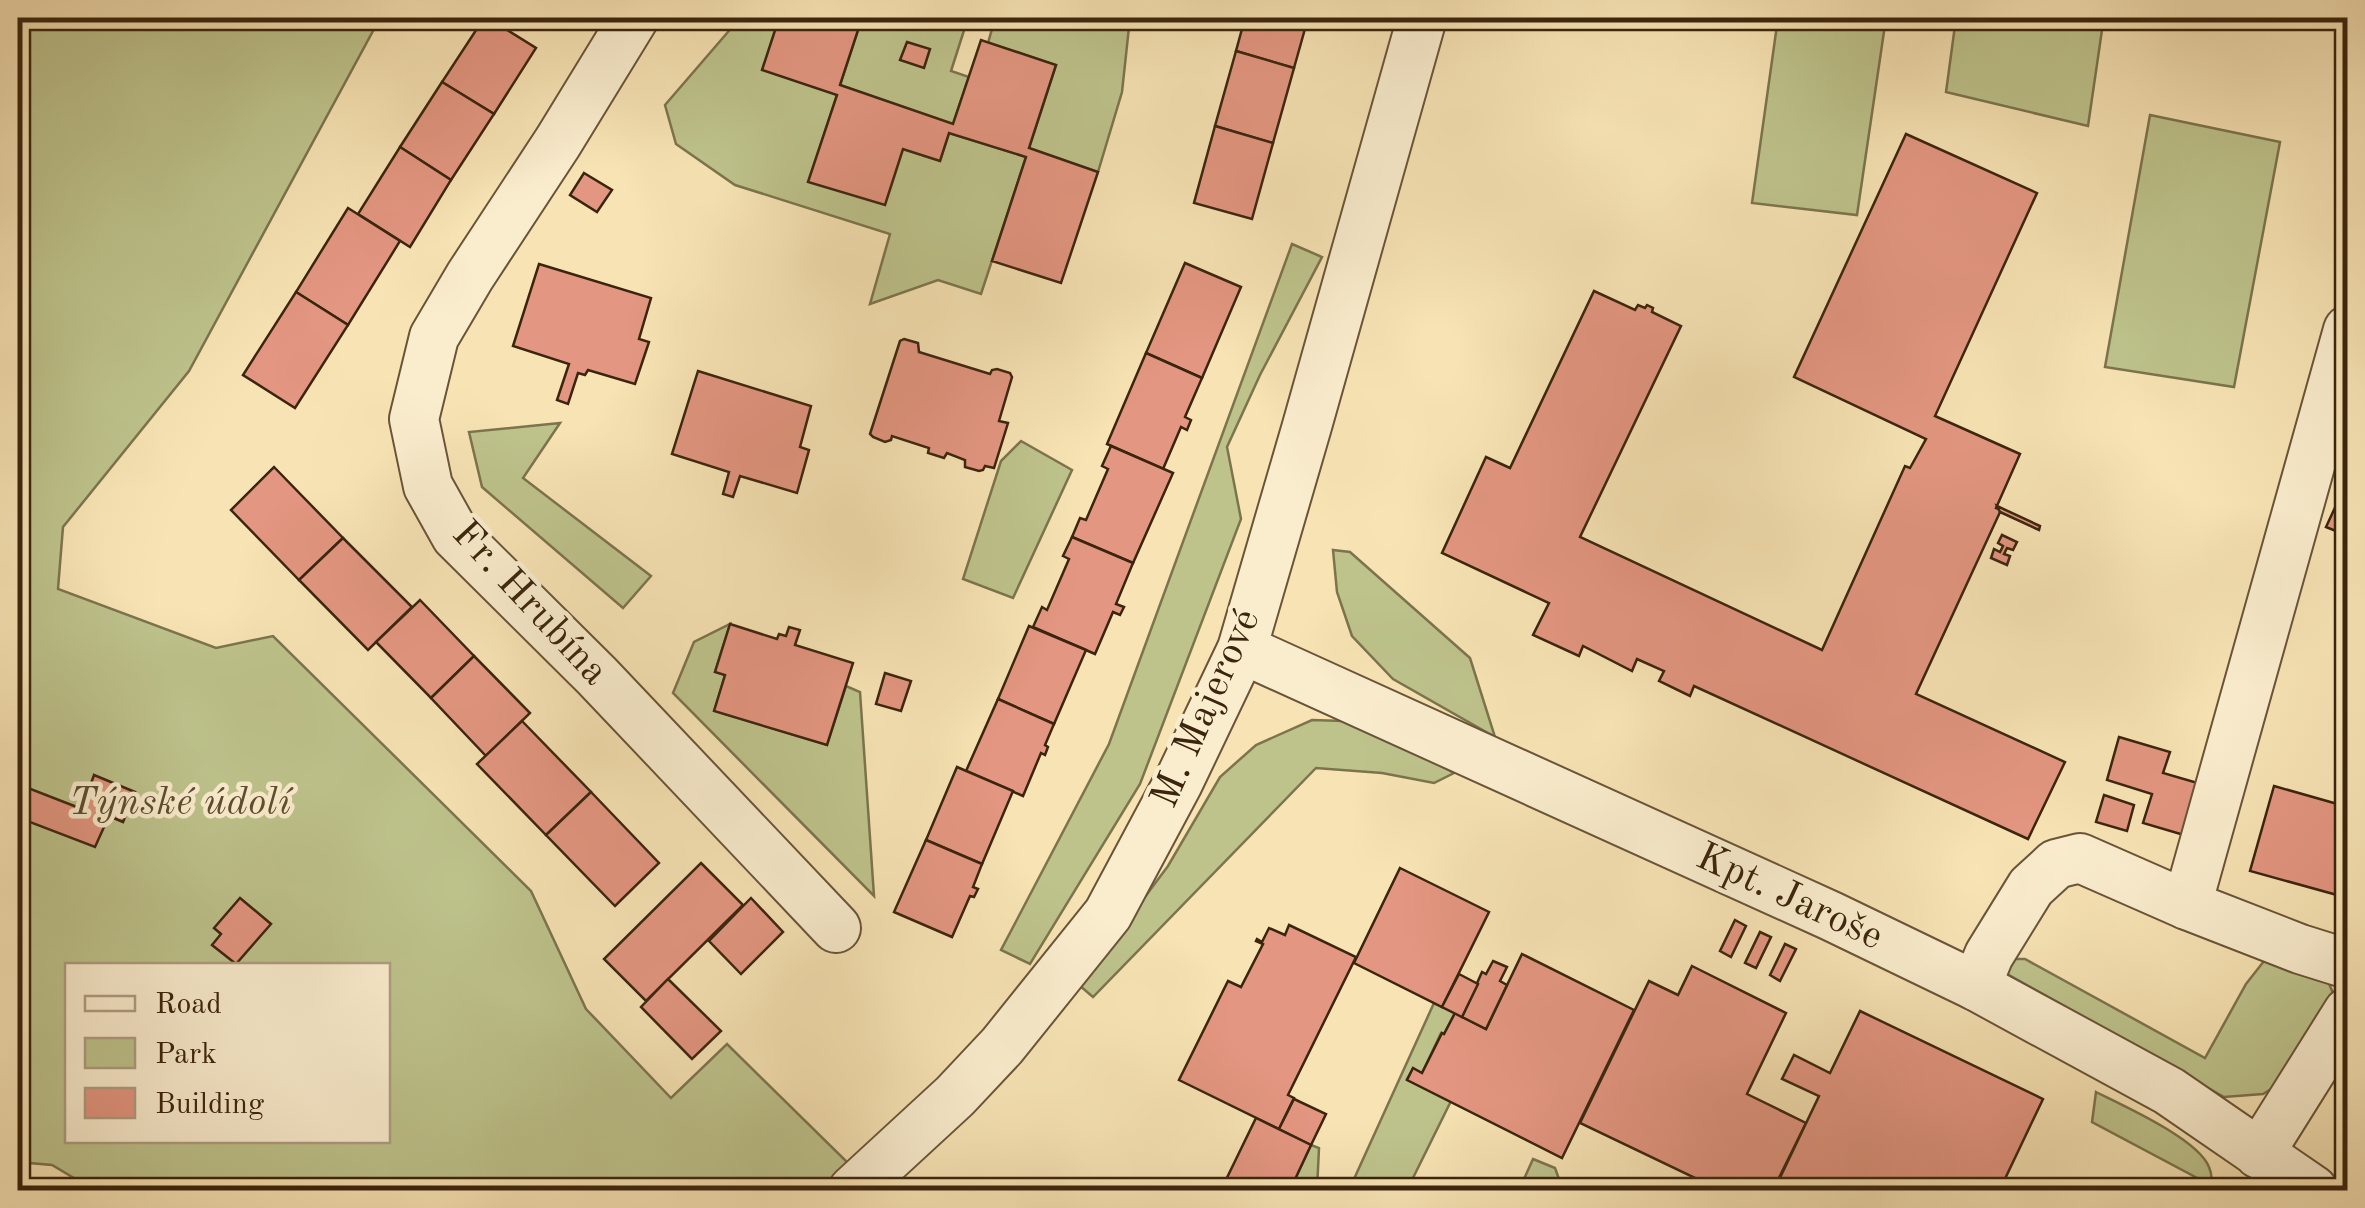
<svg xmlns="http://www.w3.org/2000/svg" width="2365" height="1208" font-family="'Old Standard TT',serif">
  <rect width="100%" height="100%" fill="#f7e3b4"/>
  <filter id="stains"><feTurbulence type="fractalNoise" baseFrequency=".002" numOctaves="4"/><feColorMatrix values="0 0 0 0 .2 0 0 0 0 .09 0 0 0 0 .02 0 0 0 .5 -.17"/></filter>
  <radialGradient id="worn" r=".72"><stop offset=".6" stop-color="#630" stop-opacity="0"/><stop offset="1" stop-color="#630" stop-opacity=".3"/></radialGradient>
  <g fill="#bec38c" stroke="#7c744d" stroke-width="2.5" fill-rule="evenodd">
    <path d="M18,18H380L189,371L63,527L58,589L216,648L273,636L531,891L586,1009L671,1098L727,1044L853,1168L868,1154L904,1190H94L52,1165L18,1162ZM68,966H388V1140H68Z"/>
    <path d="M740,18L779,20L837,95L809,181L903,149L940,161L949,133L1026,157L981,294L938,280L870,304L890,234L735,185L676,144L665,105Z"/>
    <path d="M862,18H968L951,71L969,77L953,124L840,85Z"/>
    <path d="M981,18H1130L1122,92L1098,172L1029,148L1056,65L988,43L994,22Z"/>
    <path d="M1778,18H1886L1857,215L1752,203Z"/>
    <path d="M1956,18H2004L2102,30L2088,126L1946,92Z"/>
    <path d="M2150,115L2280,142L2234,387L2105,367Z"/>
    <path d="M1292,244L1322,257L1260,375L1227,447L1241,519L1140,784L1030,964L1001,950L1109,744Z"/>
    <path d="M560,423L523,478L651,576L623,608L482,487L469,432Z"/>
    <path d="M1021,441L1072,470L1013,598L963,579L1001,461Z"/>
    <path d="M1333,550L1350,552L1470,658L1495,737L1393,679L1352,636L1337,592Z"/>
    <path d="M730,624L715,672L725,675L715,711L827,745L846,686L860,692L874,896L673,693L694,642Z"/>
    <path d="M1312,720L1343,721L1422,755L1454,773L1434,783L1382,773L1316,768L1093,997L1079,985L1168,866L1220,777L1256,745Z"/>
    <path d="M2296,952L2321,965L2333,993L2329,1023L2289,1078L2263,1094L2224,1097L2000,970L2013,959H2025L2205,1058L2246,984L2264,961Z"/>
    <path d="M1434,1003L1455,1013L1444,1034L1441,1033L1422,1073L1413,1069L1407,1079L1451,1101L1407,1190H1349Z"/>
    <path d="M2096,1092C2124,1106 2198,1139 2209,1167C2212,1174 2212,1183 2210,1190H2193L2199,1179L2092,1122Z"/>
    <path d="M1311,1145L1319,1148L1317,1190H1290Z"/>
    <path d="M1533,1159L1555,1168L1563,1190H1519Z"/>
  </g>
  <g fill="#e39681" stroke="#3b250e" stroke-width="2.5">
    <path d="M484,18H488L536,48L494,114L442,82Z"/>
    <path d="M779,18H862L840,85L953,124L981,40L1056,65L1029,148L1098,172L1061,283L992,261L1026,157L949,133L940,161L903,149L885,205L808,182L837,95L762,70Z"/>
    <path d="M1245,18H1308L1294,68L1236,51Z"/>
    <path d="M907,42L930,49L924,68L900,60Z"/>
    <path d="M1236,51L1294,68L1273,143L1215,126Z"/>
    <path d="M442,82L494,114L451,180L400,147Z"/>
    <path d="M1215,126L1273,143L1252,219L1194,203Z"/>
    <path d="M1906,134L2037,193L1935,416L2020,454L1996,508L2001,510L1916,694L2065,762L2028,839L1694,686L1690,696L1659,681L1664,671L1637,659L1632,671L1583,646L1579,656L1533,635L1549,603L1442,553L1486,457L1510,468L1594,291L1635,310L1638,305L1645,308L1647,305L1653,308L1652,312L1681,326L1580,537L1822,650L1905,466L1910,468L1926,439L1794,377Z"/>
    <path d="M400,147L451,180L410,247L358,214Z"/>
    <path d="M584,173L612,190L597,212L570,195Z"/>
    <path d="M348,208L400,241L348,325L296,292Z"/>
    <path d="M1185,263L1241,287L1202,378L1146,353Z"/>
    <path d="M539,264L651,298L639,339L649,342L635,384L588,370L585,375L578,373L568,404L557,400L569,364L513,346Z"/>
    <path d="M296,292L348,325L295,408L243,375Z"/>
    <path d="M904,339L918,343L919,352L990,374L992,370L997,369L1010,373L1012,377L999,421L1008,423L994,468L985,466L983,470L979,471L965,467V460L947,453L944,458L928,453L929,448L892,436L891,440L885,442L873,437L870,434L900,341Z"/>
    <path d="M1146,353L1202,378L1185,417L1191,420L1187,430L1181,427L1163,469L1107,444Z"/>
    <path d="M698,371L811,406L800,447L809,450L797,493L740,476L733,497L723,494L729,472L672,454Z"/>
    <path d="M1111,446L1173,473L1133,563L1072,537L1080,518L1086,520L1108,469L1102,466Z"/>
    <path d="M274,467L343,538L299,580L231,510Z"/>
    <path d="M2338,501L2347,505L2345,508L2348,509V536L2326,527Z"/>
    <path d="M1997,506L2040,526L2039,530L2000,512Z"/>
    <path d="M2002,535L2017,542L2013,550L2007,548L2004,554L2010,556L2007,565L1991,558L1994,549L2000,552L2003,546L1998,543Z"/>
    <path d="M1072,537L1133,563L1116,604L1124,607L1120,615L1113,612L1095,654L1033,627L1042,607L1047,610L1069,559L1063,556Z"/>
    <path d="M343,538L412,607L368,650L299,580Z"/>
    <path d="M420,600L474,656L431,698L376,642Z"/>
    <path d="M730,624L777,639L779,634L786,636L789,627L800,630L795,645L853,663L827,745L714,711L725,675L715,672Z"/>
    <path d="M1029,626L1086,650L1054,724L998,699Z"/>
    <path d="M474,656L530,713L486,756L431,698Z"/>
    <path d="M885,673L911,681L901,711L876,704Z"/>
    <path d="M998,699L1054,724L1045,745L1048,747L1045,755L1041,753L1023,796L966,771Z"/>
    <path d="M522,721L591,792L546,835L477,764Z"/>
    <path d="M2119,737L2170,752L2163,773L2218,789L2184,835L2143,823L2152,794L2107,780Z"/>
    <path d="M957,767L1013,791L982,864L926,840Z"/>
    <path d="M94,775L135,792L123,822L109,816L95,847L25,820L18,839V784L82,809Z"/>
    <path d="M2274,786L2348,807V898L2250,871Z"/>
    <path d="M591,792L659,863L615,906L546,835Z"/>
    <path d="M2104,795L2134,805L2127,831L2096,822Z"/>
    <path d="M926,840L982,864L973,887L978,889L974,897L970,896L952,937L894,912Z"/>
    <path d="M701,863L743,905L646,1001L604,959Z"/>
    <path d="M1400,868L1489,912L1442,1007L1354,963Z"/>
    <path d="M240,898L271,924L236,964L212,945L221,934L214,928Z"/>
    <path d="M751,898L783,932L741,974L709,941Z"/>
    <path d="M1735,920L1746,926L1731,957L1720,951Z"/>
    <path d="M1289,925L1356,957L1288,1095L1294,1098L1279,1129L1179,1080L1228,981L1241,987L1263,944L1256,941L1257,939L1262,942L1269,928L1285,935Z"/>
    <path d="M1760,932L1771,937L1756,968L1745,963Z"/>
    <path d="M1785,944L1796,949L1780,981L1770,975Z"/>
    <path d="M1522,954L1634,1010L1562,1158L1407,1080L1413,1068L1422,1073L1442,1033L1444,1034L1455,1013L1486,1029Z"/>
    <path d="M1493,961L1507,967L1500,981L1507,985L1486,1029L1462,1017L1482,972L1486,974Z"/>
    <path d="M1692,966L1786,1013L1747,1094L1806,1123L1773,1190H1720L1580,1123L1649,981L1678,995Z"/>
    <path d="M1459,974L1478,984L1462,1017L1442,1007Z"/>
    <path d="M668,979L721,1031L692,1059L641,1007Z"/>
    <path d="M1860,1011L2043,1099L2004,1181L2023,1190H1795L1778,1182L1819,1096L1782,1079L1794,1055L1830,1073Z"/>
    <path d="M1294,1099L1326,1114L1311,1145L1279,1129Z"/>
    <path d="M1256,1118L1311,1145L1290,1190H1221Z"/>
  </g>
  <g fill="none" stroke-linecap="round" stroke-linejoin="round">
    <g stroke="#6a5438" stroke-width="52">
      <g id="minor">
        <path d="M634,18L558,142L470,276L434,337L414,419L428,486L456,536L597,676L836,928"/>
        <path d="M1242,649L1831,916L1976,986L2169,1091L2313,1190"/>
        <path d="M2187,905L2348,330"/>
        <path d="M1976,986L1989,955L2031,887L2056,864L2080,858L2187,905L2300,949L2348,964"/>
        <path d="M2259,1154L2348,1012"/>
        <path d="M853,1190L955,1096L1002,1046L1108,914L1178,783L1242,649L1307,426L1422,18"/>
      </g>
    </g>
    <use href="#minor" stroke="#faedce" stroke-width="48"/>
  </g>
  <g text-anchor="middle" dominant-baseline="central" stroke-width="9" stroke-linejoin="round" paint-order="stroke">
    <g font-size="40" fill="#3b250e" stroke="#faedce">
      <text transform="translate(529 604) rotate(47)">Fr. Hrubína</text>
      <text transform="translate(1207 709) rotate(-66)">M. Majerové</text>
      <text transform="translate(1789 898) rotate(25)">Kpt. Jaroše</text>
    </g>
    <g font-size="40" font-style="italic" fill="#5c4c2e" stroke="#faedce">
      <text x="180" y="804">Týnské údolí</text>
    </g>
  </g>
  <rect width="2365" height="1208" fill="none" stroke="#f7e3b4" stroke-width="60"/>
  <rect x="20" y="20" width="2325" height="1168" fill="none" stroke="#3b250e" stroke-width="5"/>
  <rect x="30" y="30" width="2305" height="1148" fill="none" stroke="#3b250e" stroke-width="2.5"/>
  <rect x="65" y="963" width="325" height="180" fill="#faedce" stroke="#ae9d81" stroke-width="2.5"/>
  <rect x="85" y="996" width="50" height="15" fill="#faedce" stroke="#ae9d81" stroke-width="2.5"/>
  <text x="155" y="1013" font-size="30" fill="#3b250e">Road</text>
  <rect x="85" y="1038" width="50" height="30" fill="#bec38c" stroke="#ae9d81" stroke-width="2.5"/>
  <text x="155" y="1063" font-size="30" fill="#3b250e">Park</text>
  <rect x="85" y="1088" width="50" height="30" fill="#e39681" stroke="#ae9d81" stroke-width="2.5"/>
  <text x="155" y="1113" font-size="30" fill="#3b250e">Building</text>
  <rect width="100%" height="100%" filter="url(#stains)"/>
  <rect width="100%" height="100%" fill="url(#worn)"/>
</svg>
